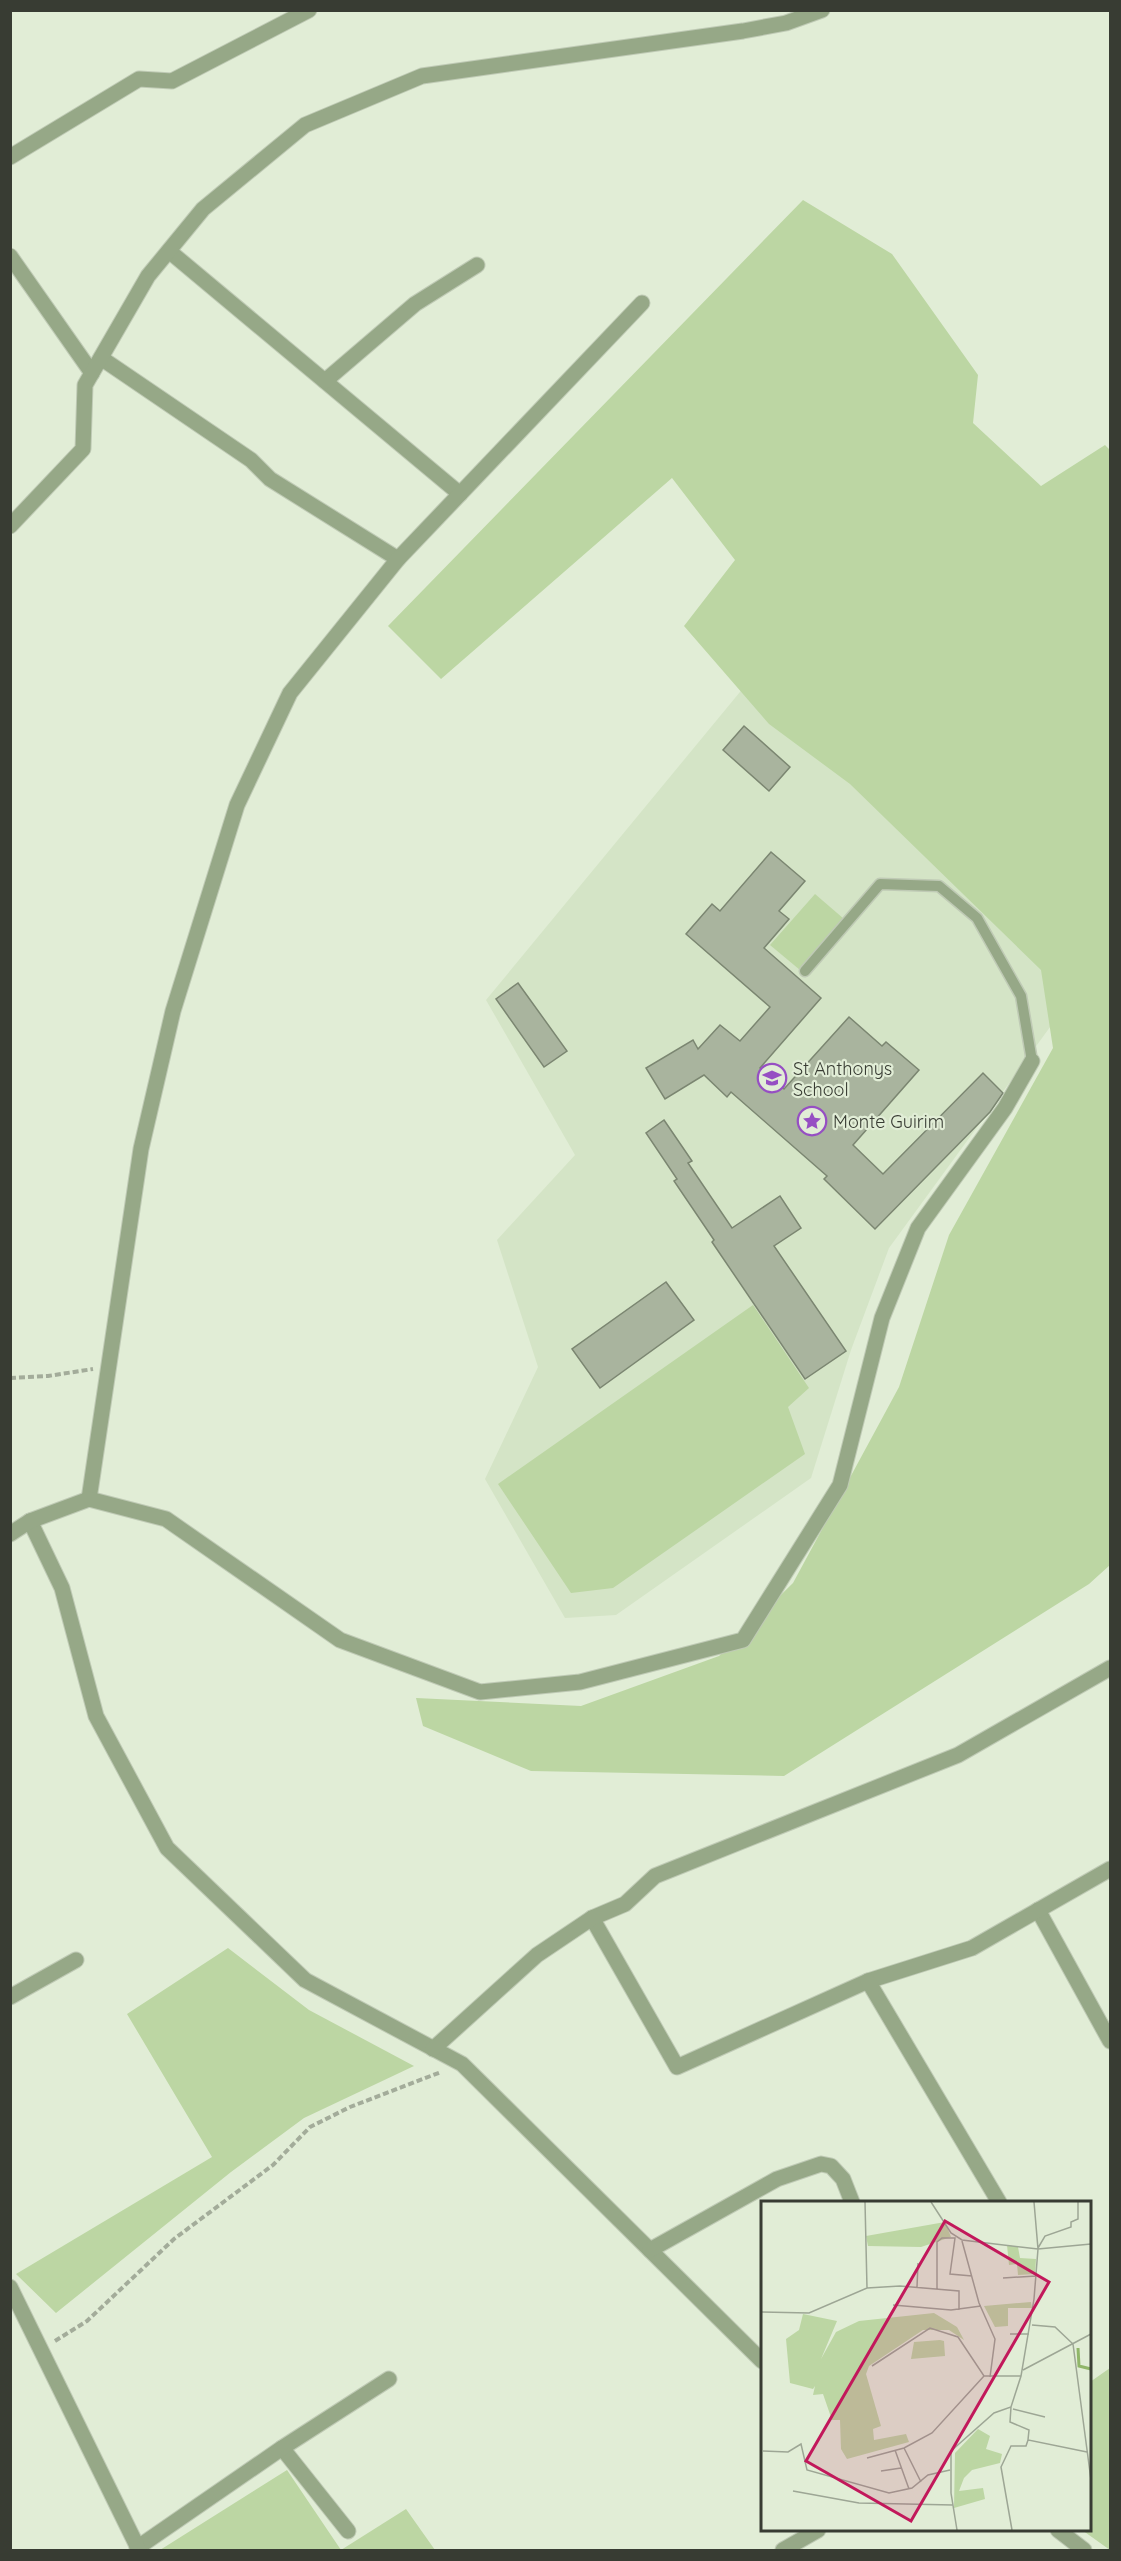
<svg xmlns="http://www.w3.org/2000/svg" width="1121" height="2561" font-family="Quicksand,sans-serif">
  <rect width="100%" height="100%" fill="#e1edd6"/>
  <path fill="#d4e4c6" d="M749,681L992,886L1069,1001L889,1248L851,1350L811,1478L616,1615L565,1618L485,1479L538,1367L497,1240L575,1155L486,1000Z"/>
  <g fill="#bcd6a3">
    <path d="M803,200L892,254L978,375L973,423L1041,486L1105,445L1110,450V1565L1089,1584L784,1776L531,1771L423,1726L416,1698L581,1706L719,1656L793,1583L899,1387L949,1235L1053,1048L1041,970L850,784L769,724L684,626L735,560L672,478L441,679L388,626Z"/>
    <path d="M815,894L844,919L800,970L770,945Z"/>
    <path d="M753,1305L809,1388L788,1407L805,1454L613,1588L571,1593L498,1484Z"/>
    <path d="M228,1948L309,2010L414,2066L304,2118L231,2172L56,2313L16,2274L212,2157L127,2014Z"/>
    <path d="M1110,2368V2550L1082,2530H1090V2382Z"/>
    <path d="M287,2470L341,2550L406,2509L435,2550H160Z"/>
  </g>
  <g fill="#a9b49e" stroke="#7b8671" stroke-width="1.5">
    <path d="M744,726L790,767L769,791L723,750Z"/>
    <path d="M771,852L805,881L779,911L789,919L764,948L821,998L760,1068L784,1089L849,1017L882,1046L886,1042L919,1070L853,1145L883,1174L983,1073L1003,1093L990,1112L875,1229L824,1179L827,1176L731,1092L727,1097L704,1075L665,1099L646,1068L693,1040L698,1049L720,1025L740,1041L770,1007L686,934L712,904L720,911Z"/>
    <path d="M518,983L567,1051L544,1067L496,999Z"/>
    <path d="M664,1120L692,1161L688,1163L732,1228L780,1196L801,1228L774,1246L846,1351L805,1379L712,1242L714,1240L674,1181L677,1179L646,1133Z"/>
    <path d="M666,1282L694,1320L600,1388L572,1349Z"/>
  </g>
  <g fill="none" stroke-linecap="round" stroke-linejoin="round">
    <g stroke="#bfcab5" stroke-width="13">
      <path id="service" d="M805,971L880,884L939,886L977,918L1021,996L1032,1061"/>
    </g>
    <g stroke="#bfcab5" stroke-width="17">
      <g id="minor">
        <path d="M10,157L139,79L172,81L309,10"/>
        <path d="M169,251L460,494"/>
        <path d="M10,256L92,373"/>
        <path d="M101,358L251,460L270,479L398,559"/>
        <path d="M325,381L415,304L477,265"/>
        <path d="M10,526L83,449L85,385L148,276L203,209L305,125L422,76L743,31L786,23L822,10"/>
        <path d="M89,1499L141,1149L173,1011L237,805L290,693L398,559L642,303"/>
        <path d="M30,1521L62,1588L96,1716L167,1848L305,1980L462,2064L762,2361"/>
        <path d="M10,1534L30,1521L89,1499L166,1519L340,1640L480,1692L580,1682L743,1640L840,1485L882,1318L918,1228L1005,1108L1032,1061"/>
        <path d="M1038,1910L1110,2041"/>
        <path d="M592,1918L677,2067L868,1981L972,1948L1110,1869"/>
        <path d="M868,1981L999,2202"/>
        <path d="M10,1997L76,1960"/>
        <path d="M433,2049L537,1955L592,1918L625,1904L655,1876L958,1755L1110,1668"/>
        <path d="M650,2250L777,2179L821,2164L831,2166L843,2179L852,2202"/>
        <path d="M282,2448L348,2531"/>
        <path d="M137,2548L282,2448L389,2379"/>
      </g>
    </g>
    <g stroke="#bfcab5" stroke-width="17">
      <g id="tertiary">
        <path d="M10,2287L139,2550"/>
        <path d="M1058,2530L1084,2550"/>
        <path d="M783,2550L818,2530"/>
      </g>
    </g>
    <g stroke="#a3ac9a" stroke-width="4" stroke-dasharray="6 3" stroke-linecap="butt">
      <path d="M10,1378L48,1376L93,1369"/>
      <path d="M55,2341L87,2321L174,2239L273,2165L310,2127L350,2107L441,2072"/>
    </g>
    <use href="#service" stroke="#96a887" stroke-width="10"/>
    <use href="#minor" stroke="#96a887" stroke-width="15"/>
    <use href="#tertiary" stroke="#96a887" stroke-width="15"/>
  </g>
  <defs>
    <g id="school-ring" transform="scale(1.5)"><circle r="9.5" fill="#e1edd6" stroke="#964fc3" stroke-width="1.5"/><path d="M0-5L7-2L0 1L-7-2ZM-4 1L0 2.5L4 1V4Q0 6-4 4Z" fill="#964fc3"/></g>
    <g id="sight-ring" transform="scale(1.5)"><circle r="9.5" fill="#e1edd6" stroke="#964fc3" stroke-width="1.5"/><path d="M0-6L1.8-2.2L6-1.7L2.9 1.2L3.7 5.4L0 3.3L-3.7 5.4L-2.9 1.2L-6-1.7L-1.8-2.2Z" fill="#964fc3"/></g>
  </defs>
  <g fill-rule="evenodd">
    <use href="#school-ring" x="772" y="1078"/>
    <use href="#sight-ring" x="812" y="1121"/>
  </g>
  <g text-anchor="middle" dominant-baseline="central" stroke-width="4.5" stroke-linejoin="round" paint-order="stroke">
    <g font-size="18" fill="#383c33" stroke="#e1edd6" text-anchor="start">
      <text x="793" y="1068">St Anthonys<tspan x="793" dy="21">School</tspan></text>
      <text x="833" y="1121">Monte Guirim</text>
    </g>
  </g>
  <g transform="translate(761 2201)">
    <rect width="330" height="330" fill="#e1edd6"/>
    <path d="M184,21L190,36L160,46L107,45L105,35ZM246,44L257,46L259,57L275,58L274,73L257,74L256,63L248,64ZM270,101L271,107H247V125L234,126L223,105ZM173,112L196,126L203,139L188,129H162L108,165L105,173L120,225L112,228L113,239L145,233L148,241L86,258L80,248L79,219H71L62,193L52,194L54,185L52,188L29,182L25,138L38,129L42,113L76,120L60,158L75,131L98,120ZM179,139L183,140L184,155L150,158L153,141ZM217,228L229,235L225,248L241,253L239,262L211,269L203,277L198,290L222,287L224,298L193,307L194,252Z" fill="#bcd6a3"/>
    <path fill="none" stroke="#90b669" stroke-width="3" d="M317,147L318,165L330,168"/>
    <path fill="none" stroke="#9da695" stroke-width="1.5" d="M104,1L106,87M170,1L190,32L201,39L277,48L330,43M201,40L218,102L234,138L229,176M277,47L284,35L310,26V21L317,18V1M242,77L275,75M156,86L157,62M176,88V41L181,37H194L189,73L211,75M132,104L190,109L220,105M0,111L48,112L106,87L139,85L198,90V109M271,124L294,126L312,143L330,279M249,133H268M111,165L169,127L197,136L223,175H260M262,169L330,133M250,206L249,221L268,229L267,239L326,251M252,208L284,216M143,247L160,281M134,249L148,288M2,250L27,251L40,243L46,269L128,292L151,287L167,274L189,269M106,257L143,247L171,232L223,175M120,270L140,267M32,290L98,302L192,304M196,329L190,292V250L233,212L250,206L260,175L273,98L277,48L273,1M251,329L240,266L250,245H265L267,239"/>
    <path fill="#c2185b" fill-opacity="0.15" stroke="#c2185b" stroke-width="3" d="M184,20L288,81L150,320L45,260Z"/>
    <rect width="330" height="330" fill="none" stroke="#383c33" stroke-width="3"/>
  </g>
  <rect width="1121" height="2561" fill="none" stroke="#383c33" stroke-width="24"/>
</svg>
